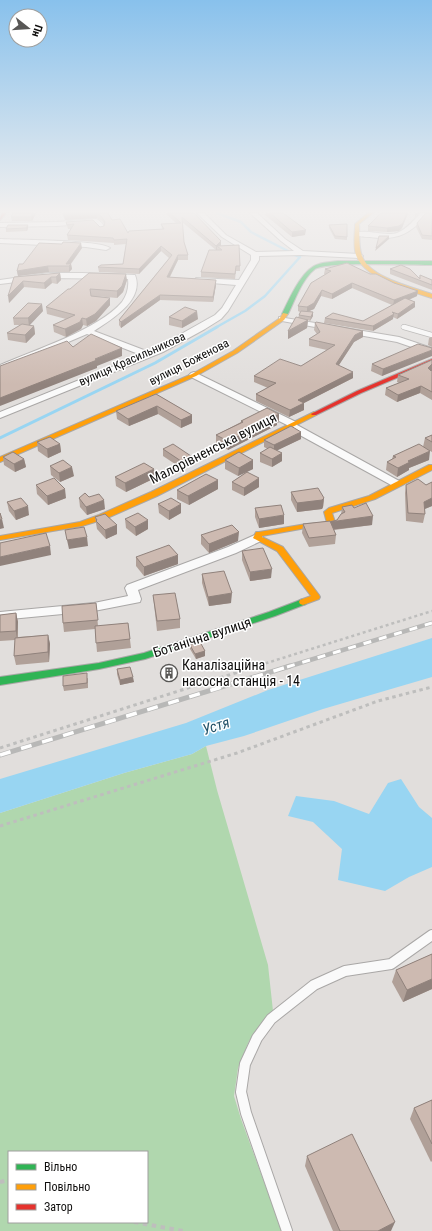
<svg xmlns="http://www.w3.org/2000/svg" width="432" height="1231" font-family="'Roboto Condensed',sans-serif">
  <rect width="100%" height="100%" fill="#e1dedc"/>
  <path fill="#b0d7ae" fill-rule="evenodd" d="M206,746L217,790L268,965L273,1011L249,1041L238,1068L234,1096L241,1119L282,1231H0V813L124,773L192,754ZM9,1152H147V1222H9Z"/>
  <g fill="#98d5f2">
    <path d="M432,638V677L323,709L244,736L206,746L192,754L124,773L0,813V779L186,723L268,690Z"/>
    <path d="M401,779L419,807L432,818V867L409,877L385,891L338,880L342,849L313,822L288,816L296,796L334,801L369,814L388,783Z"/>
  </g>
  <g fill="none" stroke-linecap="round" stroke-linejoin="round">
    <g stroke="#98d5f2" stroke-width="2.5">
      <path d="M217,213L241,222L251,232L288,251"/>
      <path d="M215,328L245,311L265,296L300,257L295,255"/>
    </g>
    <path stroke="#98d5f2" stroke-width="3" d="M0,438L155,363L217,327"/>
    <g stroke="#a9a7a6" stroke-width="4.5">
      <path id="lane-far2" d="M403,327L408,328"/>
    </g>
    <g stroke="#a9a7a6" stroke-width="6">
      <path id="lane-far1" d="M404,327L432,335"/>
    </g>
    <g stroke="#a9a7a6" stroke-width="12">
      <path id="lane" d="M287,1231L246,1113L241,1092L245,1064L257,1038L271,1019L314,985L345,971L391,964L432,935"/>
    </g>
    <g stroke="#a9a7a6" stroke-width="2">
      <g id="street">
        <path d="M197,213H204L226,235L256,252L294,251L281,241L250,213H257L285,239L303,251L359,254L363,256L359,258L301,255L259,256V260L228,311L221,319L205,329L163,352L0,418V412L141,355L87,334L0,371V365C34,350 98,330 122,302C127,295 129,288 128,279L49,278L0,284V280L49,273H82L135,275C145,300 111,320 94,331L149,352L215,315L222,308L236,285L199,282L195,280L196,278L239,280L251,260V255L222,237Z"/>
        <path d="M421,213H428C411,234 397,241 370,237C365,237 359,237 355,234C362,228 386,237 397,233C407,229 414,220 421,213Z"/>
        <path d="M96,219C100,220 106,227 104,230H100L94,223L57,226L0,227V223L57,222Z"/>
        <path d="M0,239C18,240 100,240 110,248L106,250L86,247L0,243Z"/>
        <path d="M279,317L399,337L432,348V354L397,342L282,321H279Z"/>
        <path d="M194,372L296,422L297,425L401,482L402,484L397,487L393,486L287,428V425L191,377L189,375L191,373Z"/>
        <path d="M257,534L261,535L263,538L261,541L236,553L138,590L141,599L140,602L94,611L0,620V612L94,603L128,596L125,588L127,585L228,547Z"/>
      </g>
    </g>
    <g stroke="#a9a7a6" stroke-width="2">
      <g id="fast">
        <path d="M338,261H432V265C412,265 327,261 315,269C302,279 295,300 288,314L283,315L282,314C289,300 302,268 319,264C325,262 332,262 338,261Z"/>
        <path d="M303,599L306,600L307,602L306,604L275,616L145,659L99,669L0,685V677L99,663L144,653L269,612Z"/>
      </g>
    </g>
    <g stroke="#a9a7a6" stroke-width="2">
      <g id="slow">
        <path d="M368,213H373L359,224C360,235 358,246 362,256C370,278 412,287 432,294V298C410,291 364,279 356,255C353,245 355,234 355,224Z"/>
        <path d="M283,313L288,314L284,320L237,353L196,376L0,462V457L192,374L233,351L280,318Z"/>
        <path d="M314,412L316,413V415L157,496L105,519L82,526L0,540V536L80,522L99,515L151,492Z"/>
        <path d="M429,465H432V470L375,499L332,513L335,522L332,527L306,528L262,536V537L283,547L319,595L320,597L319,599L303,605L300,604L299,602L300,600L311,596L277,551L253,538L256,532H259L306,524L327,523L324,512L329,508L369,496Z"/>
      </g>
    </g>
    <g stroke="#a9a7a6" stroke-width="2">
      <g id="jam">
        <path d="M2,213H6L0,220Z"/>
        <path d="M432,359V363L361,393L316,415H312L311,414L357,391Z"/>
      </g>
    </g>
    <path stroke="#bebebd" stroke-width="2.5" stroke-dasharray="3 3" stroke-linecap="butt" d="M254,667L432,611"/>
    <g stroke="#bebebd" stroke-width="3" stroke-dasharray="3.5 3.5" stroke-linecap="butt">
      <path d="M0,748L257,666"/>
      <path d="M0,826L237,753L378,701L432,687"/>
    </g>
    <g stroke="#bebebd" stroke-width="4" stroke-dasharray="4.5 4.5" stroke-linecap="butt">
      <path d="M0,1182L9,1180"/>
      <path d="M134,1222L183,1231"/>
    </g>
    <use href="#lane-far2" stroke="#fafafa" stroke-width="3.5"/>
    <use href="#lane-far1" stroke="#fafafa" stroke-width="4.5"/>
    <use href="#lane" stroke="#fafafa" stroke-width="10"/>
    <use href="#street" fill="#fafafa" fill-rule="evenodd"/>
    <use href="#fast" fill="#30b455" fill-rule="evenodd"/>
    <use href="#slow" fill="#ff9f0a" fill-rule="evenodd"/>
    <use href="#jam" fill="#e5322d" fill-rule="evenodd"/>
    <g stroke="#b8b8b7" stroke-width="4.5">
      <path id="rail-far1" d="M287,667L432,623"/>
    </g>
    <g stroke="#b8b8b7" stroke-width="5">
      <path id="rail" d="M0,755L290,666"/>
    </g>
    <use href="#rail-far1" stroke="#fff" stroke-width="3" stroke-dasharray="8" stroke-linecap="butt"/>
    <use href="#rail" stroke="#fff" stroke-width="3.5" stroke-dasharray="11" stroke-linecap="butt"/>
  </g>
  <g fill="#b0a098">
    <path d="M36,213L32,221H12L11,217Z"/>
    <path d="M62,213H108L112,220L128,233L162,229L161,224L176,223L166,214V213H194L221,246L240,266V271H236L235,279L201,277V272L216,250L182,222L184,242L188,255V260H178L170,277L216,285L213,302L160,300L121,328L119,325V320L169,258L161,251L139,274L99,272L98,267L123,264L126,244L114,245V243L68,240L67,235L71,229H68L66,222L100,227L104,226L105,225L102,221L97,218L65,220Z"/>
    <path d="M266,213H283L305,235L292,237L265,215Z"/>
    <path d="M381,213H408L402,228L399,231L387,232L368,231V226Z"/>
    <path d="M432,213V240L422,239L416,227L417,223Z"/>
    <path d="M329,225L347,237V240L335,239L329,228Z"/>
    <path d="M28,228L27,231L6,232V229Z"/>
    <path d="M82,248L71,264L72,269L69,272H49L18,276L17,271L23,264Z"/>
    <path d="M325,269L417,296L409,300L415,302V307L397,319L393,317V319L373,331L324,323L325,318L363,321L392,305L352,288L332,299L321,296L314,309L309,311L313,312V316L310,321L308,320L307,328L288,339L298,318L300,312L298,311V306L325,274H324Z"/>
    <path d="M390,269L419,278L420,275L432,280V290L390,274Z"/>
    <path d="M60,273L61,280L57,284L52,283L45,289L24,287L9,303L14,277Z"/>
    <path d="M127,280L123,292L117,298L95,296L110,298V305L96,321L87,326L83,325L81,329L66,337L54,332L53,325L66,319L47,314L46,307L70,289Z"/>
    <path d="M43,311L29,325L34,326L35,334L26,343L8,340L7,333L20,325H14L13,318Z"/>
    <path d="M169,317L198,319L182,328L169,325Z"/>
    <path d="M315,323L363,331V337L354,342L339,365L353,378L304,403V410L289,417L256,401V394L268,388L254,382V376L301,366L327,350L309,346V339L317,334L314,330Z"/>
    <path d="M432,337V347L428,345L429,338Z"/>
    <path d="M432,348L382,376L371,371L372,364Z"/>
    <path d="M432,360V400L420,393L397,402L385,395L386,388L399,383L397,382L398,375Z"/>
    <path d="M156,394L192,415V423L181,428L158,414L129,426L117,419L116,411Z"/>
    <path d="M279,414V422L277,423V425L228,450L216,443V435L241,422V421Z"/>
    <path d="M301,432V439L277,450L282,461L272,467L260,462V453L268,449L264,447V440Z"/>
    <path d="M432,435V452L423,447L425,438Z"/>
    <path d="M37,442L60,444L61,452L48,458L38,451Z"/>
    <path d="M163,449L191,456V463L181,468L163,456Z"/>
    <path d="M393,456L429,460L409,468V470L397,477L386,470L387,462L392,459Z"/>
    <path d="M3,457L24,459L26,467L15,472L4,465Z"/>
    <path d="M225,460H253V469L247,472L259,487L244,496L232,490V482L246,472L238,476L225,469Z"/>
    <path d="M50,466L74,476L60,482L51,475Z"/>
    <path d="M115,477L155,478L126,492L116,486Z"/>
    <path d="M218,480V489L189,505L177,499V490Z"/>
    <path d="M432,482V506L425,509V514L423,523L406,521L405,493L406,485H426Z"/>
    <path d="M36,485L66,498L48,505L37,494Z"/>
    <path d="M291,492L324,498L323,507L322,509L297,512L291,500Z"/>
    <path d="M79,498L105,509L87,515L80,507Z"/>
    <path d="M7,502L29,515L16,520L9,511Z"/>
    <path d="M158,504L181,513L169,520L159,513Z"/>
    <path d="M342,507L354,508L372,525L334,530L336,535L335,544L309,547L302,533L303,524L337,520L341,515Z"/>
    <path d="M255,508L284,524L259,528L255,517Z"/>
    <path d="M95,517L117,525V534L106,539L97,529Z"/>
    <path d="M125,519L148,529L136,536L126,528Z"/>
    <path d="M201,535L238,541L209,553L201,544Z"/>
    <path d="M242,551L271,578L250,581L242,560Z"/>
    <path d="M136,557L178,564L144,576L136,566Z"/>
    <path d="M202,574L231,603L209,606L202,583Z"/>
    <path d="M153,595L180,619V628L157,631Z"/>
    <path d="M96,603L98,626L128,623L131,648L97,652L95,629L64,632L63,623Z"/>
    <path d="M16,613L18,622V637L48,635L50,644L49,662L16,665L14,656L15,640L0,641V615Z"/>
    <path d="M190,645L205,651V656L196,659L190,649Z"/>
    <path d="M117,669L134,682L120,685L117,674Z"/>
    <path d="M88,678V688L64,691L63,686Z"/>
    <path d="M432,954V989L403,1002L392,982L396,970Z"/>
    <path d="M432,1100V1161L431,1162L410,1119L414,1108Z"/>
    <path d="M307,1156L390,1231H333L305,1166Z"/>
  </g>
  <g fill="#90827c">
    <path d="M33,213H36L32,221L31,217Z"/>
    <path d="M96,213L97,218L65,220L64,215Z"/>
    <path d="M407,213H408L402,228L399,231L387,232V228Z"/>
    <path d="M415,213H419L415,217Z"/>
    <path d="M28,225V228L27,231L26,228Z"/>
    <path d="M306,230L305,235L292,237V232Z"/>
    <path d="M389,236V239L375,251L376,248Z"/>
    <path d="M221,241V246H217V250L216,251V246Z"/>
    <path d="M81,243L82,248L69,266L71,264L72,269L69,272V266L66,264Z"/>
    <path d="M161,246V251L139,274V269Z"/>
    <path d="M178,255V260L167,282V277Z"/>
    <path d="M48,266L49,272L18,276L17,271Z"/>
    <path d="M60,273L61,280L57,284L56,277Z"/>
    <path d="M126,274L127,280L123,292L117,298V291Z"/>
    <path d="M51,277L52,283L45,289L44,283Z"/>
    <path d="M216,280V285L213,302V297Z"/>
    <path d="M23,281L24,287L9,303L8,296Z"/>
    <path d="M352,283V288L332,299V294Z"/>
    <path d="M322,290L321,296L314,309L307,312V307Z"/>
    <path d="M418,291L417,296L393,306L394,300Z"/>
    <path d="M160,295V300L121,328V322Z"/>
    <path d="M110,298V305L96,321L87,326L86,319Z"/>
    <path d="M415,302V307L397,319L398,314Z"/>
    <path d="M42,304L43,311L29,326L28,318Z"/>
    <path d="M197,311L198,319L182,328V321Z"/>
    <path d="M313,312V316L310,321L311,317Z"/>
    <path d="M394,314L393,319L373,331V326Z"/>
    <path d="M82,318L83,325L81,329L66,337L65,329Z"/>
    <path d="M308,320L307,328L288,339V331Z"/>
    <path d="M34,326L35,334L26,343L25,335Z"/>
    <path d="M363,331V337L354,342L335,371L336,364L355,335Z"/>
    <path d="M122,348V356L97,366V368L0,406V398Z"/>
    <path d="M432,350V356L382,376L383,369Z"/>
    <path d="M432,364V370L427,375L428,368Z"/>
    <path d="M353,372V378L304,403V410L289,417L290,410L298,400Z"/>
    <path d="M421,386L420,393L397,402L398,395Z"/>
    <path d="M157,406L158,414L129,426L128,419Z"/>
    <path d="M279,414V422L277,423V425L228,450V441Z"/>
    <path d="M192,415V423L181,428V420Z"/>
    <path d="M301,432V439L274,452V445Z"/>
    <path d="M60,444L61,452L48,458L47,449Z"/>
    <path d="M430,451L429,460L409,468V470L397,477L398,468L408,461Z"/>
    <path d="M282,453V461L272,467V459Z"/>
    <path d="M191,456V463L181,468V461Z"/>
    <path d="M24,459L26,467L15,472L14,464Z"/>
    <path d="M253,460V469L238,476L239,468Z"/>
    <path d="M72,467L74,476L60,482L59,473Z"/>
    <path d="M154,469L155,478L126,492L125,483Z"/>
    <path d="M259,478V487L244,496V488Z"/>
    <path d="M218,480V489L189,505L188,496Z"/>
    <path d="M65,489L66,498L48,505L47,496Z"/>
    <path d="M324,498L323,507L322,509L297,512V503Z"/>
    <path d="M432,498V506L422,510L424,502Z"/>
    <path d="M104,500L105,509L87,515L86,507Z"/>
    <path d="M181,504V513L169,520V511Z"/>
    <path d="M28,506L29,515L16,520L14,511Z"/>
    <path d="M284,515V524L259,528V519Z"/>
    <path d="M373,516L372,525L329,530L330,522Z"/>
    <path d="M2,519L4,528L0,529V520Z"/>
    <path d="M148,520V529L136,536L135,527Z"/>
    <path d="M117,525V534L106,539L105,530Z"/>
    <path d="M239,532L238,541L209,553V544Z"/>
    <path d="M87,537L88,546L69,549L67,540Z"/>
    <path d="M50,546L51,555L0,566V557Z"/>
    <path d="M178,555V564L144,576V567Z"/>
    <path d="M272,569L271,578L250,581V572Z"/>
    <path d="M232,593L231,603L209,606L208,597Z"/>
    <path d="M16,613L18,622L17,640L16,631Z"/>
    <path d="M48,635L50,644L49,662L48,652Z"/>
    <path d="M205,651V656L196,659L195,654Z"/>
    <path d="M133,677L134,682L120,685V680Z"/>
    <path d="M432,979V989L403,1002L407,990Z"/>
    <path d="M395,1222L391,1231H378Z"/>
  </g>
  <g fill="#cdbab1" stroke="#90827c">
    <path d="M13,213H33L31,217H11Z"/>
    <path d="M63,213H108L112,220L120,219L128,233L129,231L164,229L161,224L181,223L170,213H194L221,241L216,246L182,217L184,242L188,255H178L167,277L216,280L213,297L160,295L121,322L119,320L172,255L161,246L139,269L98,267L101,265L123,264L127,239L114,240L113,238L67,235L74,224L67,225L66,222L93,220L100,227L104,226L105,222L101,216L96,213L64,215Z"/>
    <path d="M270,213H283L306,230L292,232Z"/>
    <path d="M381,213H407L403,223L399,226L387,228L368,226Z"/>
    <path d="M426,213H432V236L422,235L417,223Z"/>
    <path d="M347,224V237L335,236L329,225Z"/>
    <path d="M8,225H28L26,228L6,229Z"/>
    <path d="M379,236H389L376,248Z"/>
    <path d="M63,242L81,243L66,264H71L69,266H48L17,271L19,264H23L39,243L62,244Z"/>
    <path d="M239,245L240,266H236L235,274L201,272L209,250H222L217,246Z"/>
    <path d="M347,263L370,274H376L394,283L418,291L394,300L352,283L332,294L322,290L314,303L307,307L298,306L311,283L331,271L325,269Z"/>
    <path d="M401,265L410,269L420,279V275L432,280V285L390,269Z"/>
    <path d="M60,273L56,277H51L44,283L23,281L8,296L14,277Z"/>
    <path d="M89,273L126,274L122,286L117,291L90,289L91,296L110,298L95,314L86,319L82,318L80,322L65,329L53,325L75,315L46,307L68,289H70Z"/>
    <path d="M405,298L415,302L398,314L392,312L394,314L373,326L325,318L333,313L363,321Z"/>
    <path d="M28,303L42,304L28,318H13Z"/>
    <path d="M185,307L197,311L182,321L169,317Z"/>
    <path d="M301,311L313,312L311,317L299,315Z"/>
    <path d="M296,317L308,320L288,331Z"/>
    <path d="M316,322L363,331L355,335L336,364L353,372L298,400L304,403L290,410L256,394L276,383L254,376L280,359L301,366L335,345L309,339L320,332L315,323Z"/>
    <path d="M22,324L34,326L25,335L7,333Z"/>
    <path d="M91,334L122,348L95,359L97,360L0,398V366L67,341L73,347Z"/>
    <path d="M418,344L432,348V350L383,369L372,364Z"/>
    <path d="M432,360V364L428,368L431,371L432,370V392L421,386L398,395L386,388L409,379L398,375Z"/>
    <path d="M156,394L192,415L181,420L157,406L128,419L116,411Z"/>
    <path d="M267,408L279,414L275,416L278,417L228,441L216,435L243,422L241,421Z"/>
    <path d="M291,426L301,432L274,445L264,440Z"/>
    <path d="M432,435V442L425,438Z"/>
    <path d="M50,437L60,444L47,449L37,442Z"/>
    <path d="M173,444L191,456L181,461L163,449Z"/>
    <path d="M419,444L430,451L408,461L410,462L398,468L387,462L396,457L393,456Z"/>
    <path d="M270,447L282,453L272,459L260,453Z"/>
    <path d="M13,452L24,459L14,464L3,457Z"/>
    <path d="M239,452L253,460L239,468L225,460Z"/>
    <path d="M63,460L72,467L59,473L50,466Z"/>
    <path d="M144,463L154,469L125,483L115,477Z"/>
    <path d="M247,472L259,478L244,488L232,482Z"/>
    <path d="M206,474L218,480L188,496L177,490Z"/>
    <path d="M54,478L65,489L47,496L36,485Z"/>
    <path d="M418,479L426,485L432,482V498L424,502L425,514L408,513L406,485Z"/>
    <path d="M318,488L324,498L322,500L297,503L291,492Z"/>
    <path d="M85,493L89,497L99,494L104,500L86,507L79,498Z"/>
    <path d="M21,498L28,506L14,511L7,502Z"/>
    <path d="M171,498L181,504L169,511L158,504Z"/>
    <path d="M366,503L373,516L330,522L337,520L341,514L345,512L342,507L352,505L354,508Z"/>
    <path d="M281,505L284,515L259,519L255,508Z"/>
    <path d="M0,513L2,519L0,520Z"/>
    <path d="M138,513L148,520L135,527L125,519Z"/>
    <path d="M105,514L117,525L105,530L96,521L97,520L95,517Z"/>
    <path d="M330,521L336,535L309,538L303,524Z"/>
    <path d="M232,525L239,532L209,544L201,535Z"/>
    <path d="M84,527L87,537L67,540L65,530Z"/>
    <path d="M46,533L50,546L0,557V543Z"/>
    <path d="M169,545L178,555L144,567L136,557Z"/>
    <path d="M263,548L272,569L250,572L242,551Z"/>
    <path d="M224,571L232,593L208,597L202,574Z"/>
    <path d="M175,593L180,619L157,621L153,595Z"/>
    <path d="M96,603L98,620L63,623L62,606Z"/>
    <path d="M16,613V631L0,632V615Z"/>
    <path d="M128,623L130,639L96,643L95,626Z"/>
    <path d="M48,635V652L14,656L15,638Z"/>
    <path d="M200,642L205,651L195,654L190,645Z"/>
    <path d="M130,667L133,677L120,680L117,669Z"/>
    <path d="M87,673V683L63,686V676Z"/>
    <path d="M432,954V979L407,990L396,970Z"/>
    <path d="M432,1100V1144L414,1108Z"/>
    <path d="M352,1134L395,1222L378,1231H340L307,1156Z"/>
  </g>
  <linearGradient id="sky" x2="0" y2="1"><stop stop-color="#88c1ec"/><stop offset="0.55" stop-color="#f2f0ef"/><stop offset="1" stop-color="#f2f0ef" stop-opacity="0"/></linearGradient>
  <rect width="432" height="385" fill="url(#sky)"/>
  <defs>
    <g id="building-ring" transform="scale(0.9)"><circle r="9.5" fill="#fff" stroke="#585755" stroke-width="1.5"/><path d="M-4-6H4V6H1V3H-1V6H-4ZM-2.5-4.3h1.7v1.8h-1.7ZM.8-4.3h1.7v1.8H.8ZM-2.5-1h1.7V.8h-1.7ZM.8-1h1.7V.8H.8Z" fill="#585755"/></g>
  </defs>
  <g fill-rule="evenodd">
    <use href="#building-ring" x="169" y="673"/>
  </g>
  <g text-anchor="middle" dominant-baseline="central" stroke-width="3" stroke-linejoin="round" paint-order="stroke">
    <g font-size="12" fill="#0f0e0d" stroke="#fff">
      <text transform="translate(132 359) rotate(-24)">вулиця Красильникова</text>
      <text transform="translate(189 362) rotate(-27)">вулиця Боженова</text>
    </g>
    <g font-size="14" fill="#0f0e0d" stroke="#fff">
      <text transform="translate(213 448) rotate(-27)">Малорівненська вулиця</text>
      <text transform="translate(202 637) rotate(-18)">Ботанічна вулиця</text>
    </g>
    <g font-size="14" fill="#0f0e0d" stroke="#fff" text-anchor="start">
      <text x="182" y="665">Каналізаційна<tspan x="182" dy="16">насосна станція - 14</tspan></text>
    </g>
    <g font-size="15" font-style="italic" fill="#225268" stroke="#fff">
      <text transform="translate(216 726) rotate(-18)">Устя</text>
    </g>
  </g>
  <rect x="8" y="1151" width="140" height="72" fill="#ffffff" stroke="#9f9f9e"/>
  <rect x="16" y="1164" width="20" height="6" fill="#30b455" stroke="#9f9f9e"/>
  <text x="44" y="1171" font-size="12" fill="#0f0e0d">Вільно</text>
  <rect x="16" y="1184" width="20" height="6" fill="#ff9f0a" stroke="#9f9f9e"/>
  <text x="44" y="1191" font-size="12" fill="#0f0e0d">Повільно</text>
  <rect x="16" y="1204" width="20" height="6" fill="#e5322d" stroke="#9f9f9e"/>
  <text x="44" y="1211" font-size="12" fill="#0f0e0d">Затор</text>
  <g transform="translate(28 28) rotate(107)"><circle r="19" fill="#ffffff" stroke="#9f9f9e"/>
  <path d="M0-3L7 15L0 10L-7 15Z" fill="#585755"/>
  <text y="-6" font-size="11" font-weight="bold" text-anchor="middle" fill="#0f0e0d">Пн</text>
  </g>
</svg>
